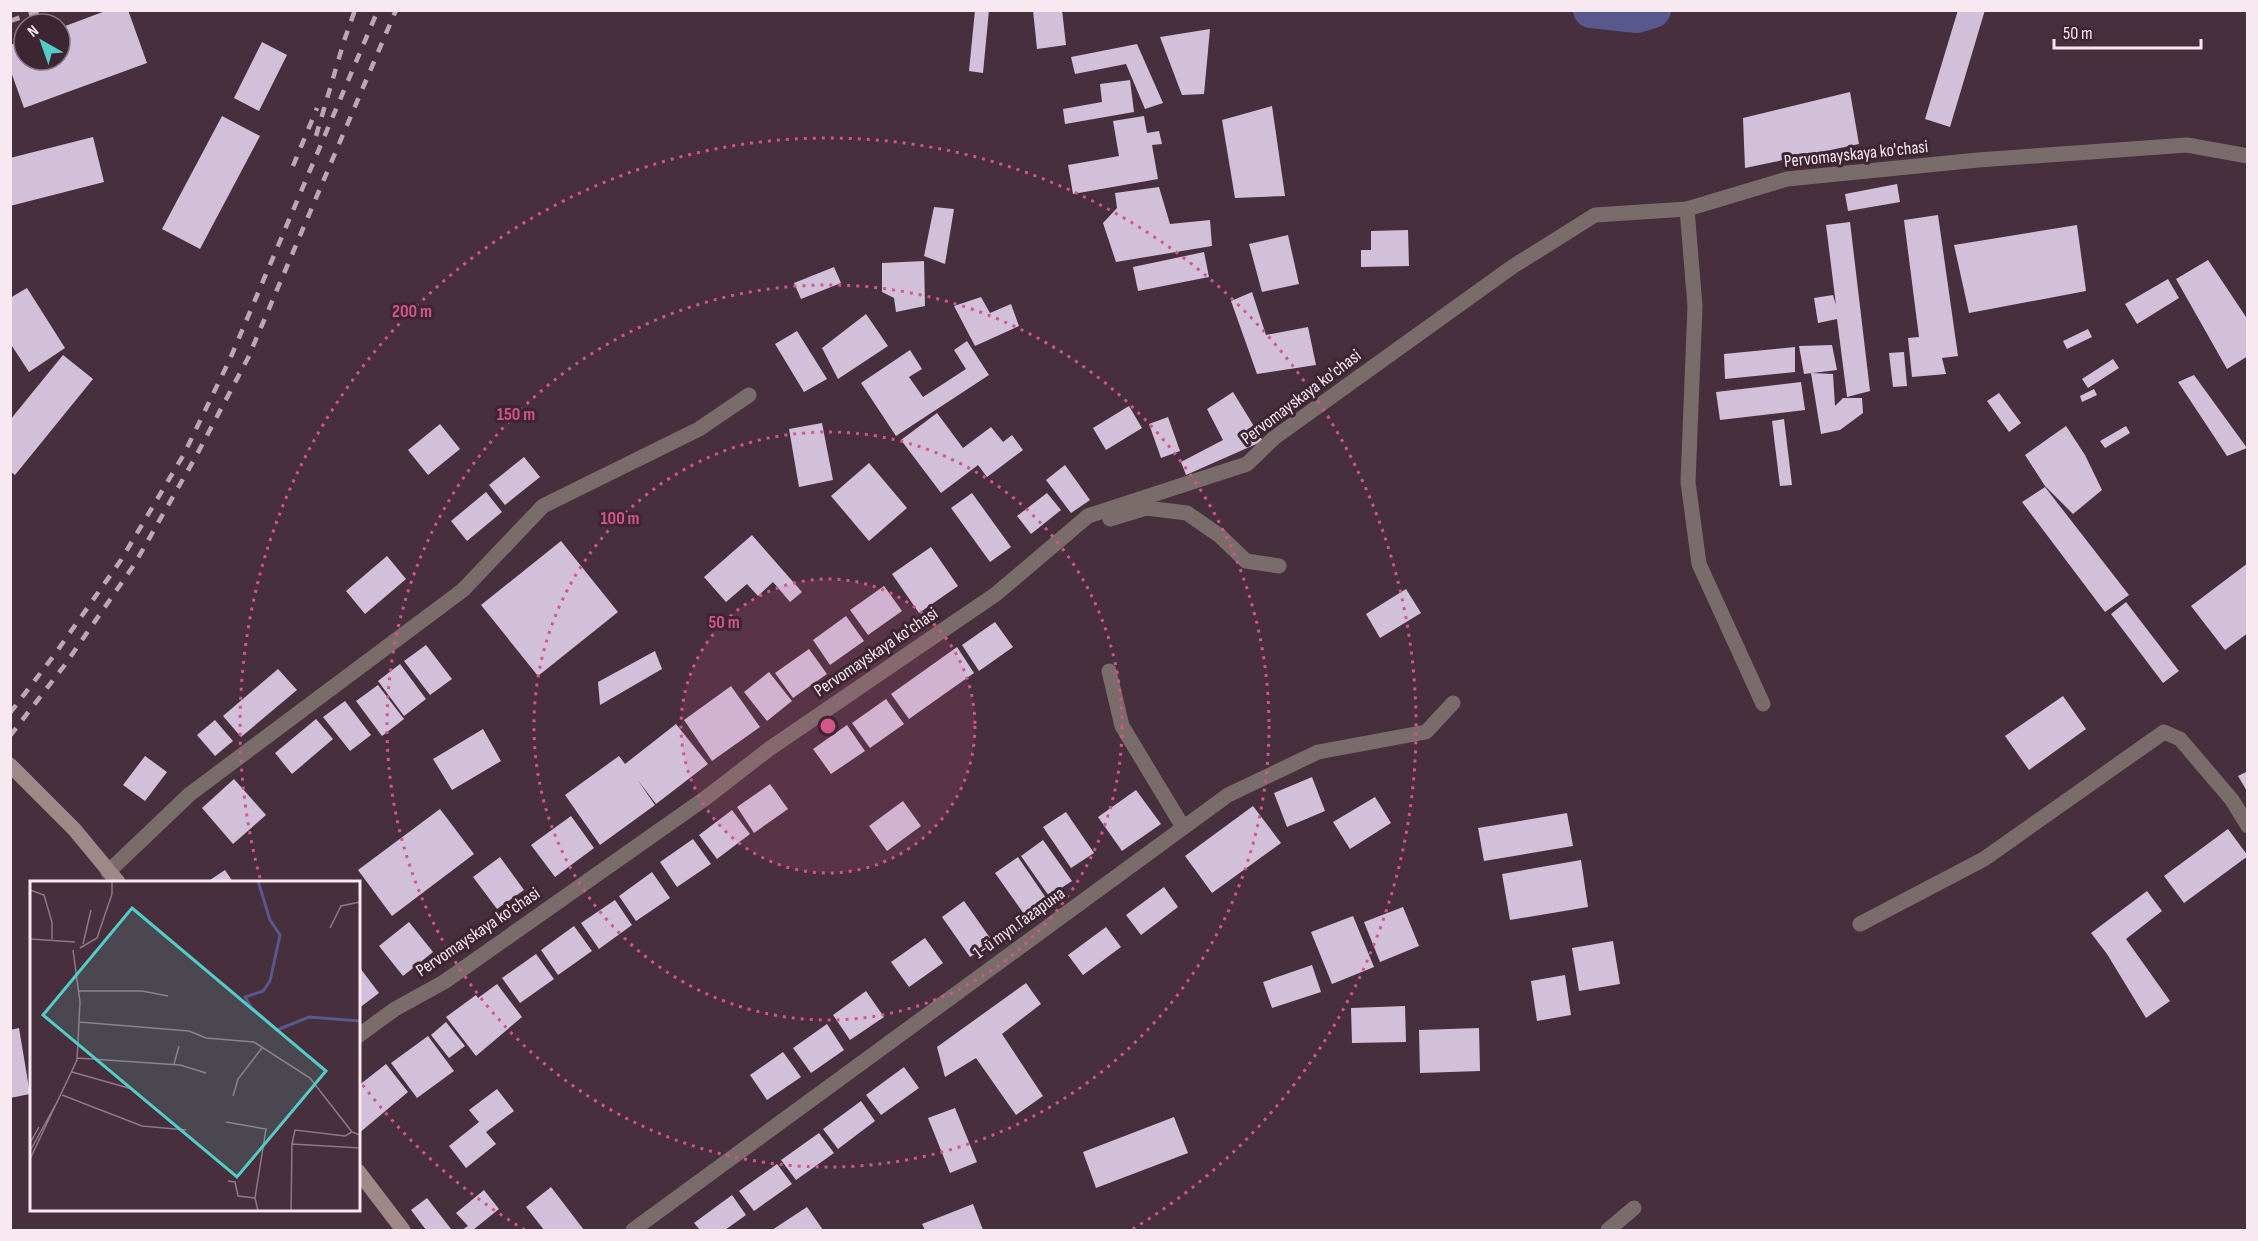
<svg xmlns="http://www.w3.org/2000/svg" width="2258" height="1241" font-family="'Sofia Sans Condensed',sans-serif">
  <rect width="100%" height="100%" fill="#482f3d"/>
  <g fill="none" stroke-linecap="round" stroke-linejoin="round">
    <path stroke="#58588d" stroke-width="36" d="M1591,10L1637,15L1653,10"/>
  </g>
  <g fill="#d2c0db">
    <path d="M108,10H128L147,63L24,108L10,69V45L24,40V60H60V28Z"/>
    <path d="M975,10H989L983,73L969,71Z"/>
    <path d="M1033,10H1062L1066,45L1037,49Z"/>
    <path d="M1958,10H1985L1950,127L1925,119Z"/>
    <path d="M1210,29L1204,94L1182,95L1160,37Z"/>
    <path d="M262,42L287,55L259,111L234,98Z"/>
    <path d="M1137,44L1163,103L1145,109L1126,64L1075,74L1071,57Z"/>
    <path d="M1130,80L1134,112L1065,124L1063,109L1102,102L1100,84Z"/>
    <path d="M1850,92L1859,144L1745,168L1743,118Z"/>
    <path d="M1272,106L1285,196L1235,198L1222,120Z"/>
    <path d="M222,116L260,136L200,249L162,229Z"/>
    <path d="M1144,116L1147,133L1159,131L1162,144L1152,145L1158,179L1073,194L1068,165L1119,156L1113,121Z"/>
    <path d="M93,137L104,182L10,206V158Z"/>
    <path d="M1897,184L1900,202L1848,211L1845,194Z"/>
    <path d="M1159,187L1170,224L1210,220L1212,246L1116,262L1103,223L1117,208L1115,193Z"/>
    <path d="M934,207L954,209L945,264L924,256Z"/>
    <path d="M1938,215L1958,356L1942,358L1946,374L1912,377L1908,338L1919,337L1904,220Z"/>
    <path d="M1850,222L1870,391L1847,397L1837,319L1818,323L1814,298L1833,295L1836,305L1826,225Z"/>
    <path d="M2077,225L2086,291L1969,313L1954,245Z"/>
    <path d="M1408,230L1409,266L1361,267V250H1371V231Z"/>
    <path d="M1288,235L1299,284L1262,292L1249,244Z"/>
    <path d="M1204,252L1209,277L1138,291L1133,267Z"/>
    <path d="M2208,260L2248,320V356L2227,369L2176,279Z"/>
    <path d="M924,261L925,306L896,312L894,298L882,292V263Z"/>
    <path d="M834,267L841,283L801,299L794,283Z"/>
    <path d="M2168,279L2179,298L2137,324L2125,304Z"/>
    <path d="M27,288L65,348L29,372L10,343V298Z"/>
    <path d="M1252,292L1266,335L1308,327L1316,365L1257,374L1231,301Z"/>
    <path d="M981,297L990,313L1011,304L1019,326L975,346L954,306Z"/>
    <path d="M866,314L888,346L838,379L822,348Z"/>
    <path d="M2088,329L2092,337L2067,349L2063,341Z"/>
    <path d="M797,331L827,379L804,392L775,344Z"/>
    <path d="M967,341L989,375L896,436L861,383L910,350L922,369L909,377L923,397L966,369L954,350Z"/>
    <path d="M1832,345L1837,370L1804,374L1799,346Z"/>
    <path d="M1795,347V372L1725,379L1724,354Z"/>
    <path d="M1904,352L1907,386L1893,387L1889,353Z"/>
    <path d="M63,355L93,379L15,475L10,471V420Z"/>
    <path d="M2113,359L2119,368L2088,388L2082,379Z"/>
    <path d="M1811,373L1833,374L1835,406L1843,398H1862L1863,413L1840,430L1821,434Z"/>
    <path d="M2194,375L2247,448L2227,456L2178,382Z"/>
    <path d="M1801,382L1805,410L1720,420L1716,392Z"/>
    <path d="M2094,389L2097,395L2082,402L2080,396Z"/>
    <path d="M1233,392L1263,441L1186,475L1181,462L1223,440L1207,409Z"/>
    <path d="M1999,393L2021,423L2009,432L1987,401Z"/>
    <path d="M1129,406L1142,428L1106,450L1093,428Z"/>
    <path d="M937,413L963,448L991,427L1003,442L1012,435L1023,450L987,477L978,465L941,493L901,440Z"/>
    <path d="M1168,417L1180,451L1161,458L1149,424Z"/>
    <path d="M1784,419L1792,485L1780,486L1772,421Z"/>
    <path d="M822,423L833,480L799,487L789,429Z"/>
    <path d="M440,424L460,449L428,475L408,450Z"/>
    <path d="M2066,426L2085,455L2102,490L2073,514L2045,486L2025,455Z"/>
    <path d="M2126,426L2130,433L2105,448L2100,441Z"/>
    <path d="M524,457L540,477L505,505L489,485Z"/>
    <path d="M869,463L907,508L869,541L831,496Z"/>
    <path d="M1065,465L1090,500L1071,513L1046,480Z"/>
    <path d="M2045,487L2129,595L2105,612L2022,502Z"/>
    <path d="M486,492L502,512L467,541L451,521Z"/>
    <path d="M972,493L1011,547L990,562L951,508Z"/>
    <path d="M1047,493L1061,510L1031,534L1017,516Z"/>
    <path d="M752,535L802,592L790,602L773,582L758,596L747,584L726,602L704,577Z"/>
    <path d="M561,541L618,612L538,676L481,605Z"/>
    <path d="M931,547L958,586L919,613L892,574Z"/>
    <path d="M387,556L406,579L365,614L346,591Z"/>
    <path d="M2248,563V633L2225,650L2191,606Z"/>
    <path d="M884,586L902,611L868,635L850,610Z"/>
    <path d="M1406,589L1421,613L1380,638L1366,614Z"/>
    <path d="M2126,602L2179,671L2163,683L2111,614Z"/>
    <path d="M846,616L864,641L830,665L813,640Z"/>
    <path d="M995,622L1013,647L979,671L962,645Z"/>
    <path d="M426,645L452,679L430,695L404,661Z"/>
    <path d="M957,647L974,673L909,719L891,694Z"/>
    <path d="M809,649L827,674L793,698L775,673Z"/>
    <path d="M655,651L662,669L600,705L598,682Z"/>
    <path d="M400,664L426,699L404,716L378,681Z"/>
    <path d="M278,669L297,690L241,737L223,716Z"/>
    <path d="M769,672L792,701L767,721L744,692Z"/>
    <path d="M378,685L404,719L382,736L356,701Z"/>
    <path d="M731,686L760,727L712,761L684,720Z"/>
    <path d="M2063,696L2086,729L2029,770L2005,736Z"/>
    <path d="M886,699L904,724L870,748L852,723Z"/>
    <path d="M345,701L371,735L350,751L323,717Z"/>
    <path d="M316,719L333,739L292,774L275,753Z"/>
    <path d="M215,720L233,741L215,756L197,735Z"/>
    <path d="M676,724L708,764L656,804L637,779L655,805L600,845L565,795L619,756L625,764Z"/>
    <path d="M847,725L865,751L831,774L813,749Z"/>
    <path d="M483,729L501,761L452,790L433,759Z"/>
    <path d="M145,756L167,772L145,801L123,785Z"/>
    <path d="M2248,771V793L2238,776Z"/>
    <path d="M1312,777L1325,811L1287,827L1274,793Z"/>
    <path d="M234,779L266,815L233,844L202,808Z"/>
    <path d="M770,784L788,809L754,833L737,807Z"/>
    <path d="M1136,790L1161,824L1122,851L1098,817Z"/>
    <path d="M1375,797L1391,823L1350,849L1333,822Z"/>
    <path d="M903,801L921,826L887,851L869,826Z"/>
    <path d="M1253,806L1281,843L1212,893L1185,856Z"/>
    <path d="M440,809L474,854L392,916L358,870Z"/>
    <path d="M732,810L750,834L717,859L699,835Z"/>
    <path d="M1066,812L1094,853L1071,868L1043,827Z"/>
    <path d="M1567,813L1573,846L1484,861L1478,828Z"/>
    <path d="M571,816L594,848L555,877L531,845Z"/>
    <path d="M2228,829L2248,856L2184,903L2164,876Z"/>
    <path d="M693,839L711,864L677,887L660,862Z"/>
    <path d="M1043,840L1072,881L1049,896L1021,856Z"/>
    <path d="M500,857L524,890L497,909L473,877Z"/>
    <path d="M1018,857L1046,898L1024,914L995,873Z"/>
    <path d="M1581,860L1588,907L1510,920L1502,874Z"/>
    <path d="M225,870L233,882H207Z"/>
    <path d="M652,872L670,898L636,921L619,896Z"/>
    <path d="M1164,887L1178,907L1141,935L1126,915Z"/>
    <path d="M2147,891L2162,911L2126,939L2170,1001L2146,1018L2107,954L2091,933Z"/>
    <path d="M615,900L632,925L599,949L581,923Z"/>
    <path d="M964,901L993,942L970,957L942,917Z"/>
    <path d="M1403,907L1419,946L1380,962L1364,922Z"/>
    <path d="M1353,916L1374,967L1332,984L1311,932Z"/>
    <path d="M409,922L433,952L403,976L379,946Z"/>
    <path d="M574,926L592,951L558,975L541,950Z"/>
    <path d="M1106,927L1121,947L1083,975L1068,955Z"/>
    <path d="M925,938L943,963L909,987L891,962Z"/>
    <path d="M1613,941L1620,984L1579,991L1572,948Z"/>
    <path d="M536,954L554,979L520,1003L502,978Z"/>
    <path d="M1312,965L1321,992L1272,1008L1263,982Z"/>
    <path d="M360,968L379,993L358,1009V969Z"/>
    <path d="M1565,975L1571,1015L1537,1021L1531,981Z"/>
    <path d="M1026,983L1041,1004L1002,1034L1043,1096L1016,1115L976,1058L945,1077L937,1047Z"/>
    <path d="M497,984L522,1017L476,1056L446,1017L476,995L478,998Z"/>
    <path d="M866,991L884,1017L850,1040L833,1015Z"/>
    <path d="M1405,1006L1406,1042L1352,1043L1351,1008Z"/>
    <path d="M446,1022L465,1046L449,1058L431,1035Z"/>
    <path d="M827,1024L844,1050L811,1073L793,1048Z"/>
    <path d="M19,1028L30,1094L10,1098V1030Z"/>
    <path d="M1479,1028L1480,1071L1420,1073L1419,1030Z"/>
    <path d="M428,1036L454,1071L417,1098L391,1063Z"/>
    <path d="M783,1052L801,1077L767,1100L750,1075Z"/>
    <path d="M386,1064L408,1092L358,1134V1086Z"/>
    <path d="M904,1067L919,1088L881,1115L866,1095Z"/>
    <path d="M497,1089L514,1111L486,1132L496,1144L466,1168L449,1146L479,1122L469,1110Z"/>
    <path d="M861,1101L875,1121L838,1149L823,1129Z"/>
    <path d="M955,1108L977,1162L950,1173L928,1118Z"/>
    <path d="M1174,1117L1188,1153L1096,1188L1083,1152Z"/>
    <path d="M819,1133L834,1153L796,1180L781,1160Z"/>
    <path d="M777,1164L792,1184L754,1211L739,1191Z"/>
    <path d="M551,1187L584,1230H544L526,1207Z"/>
    <path d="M484,1190L499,1209L473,1230H462L468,1226L456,1213Z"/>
    <path d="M732,1195L746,1215L725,1230H700L694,1223Z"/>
    <path d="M427,1198L451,1229L449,1230H426L411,1210Z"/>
    <path d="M973,1204L983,1230H925L922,1224Z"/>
    <path d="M807,1207L823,1230H772Z"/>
  </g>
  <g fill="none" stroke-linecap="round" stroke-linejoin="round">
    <g stroke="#7b6c6c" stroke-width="15">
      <path d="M1687,209L1695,306L1688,482L1699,564L1763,704"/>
      <path d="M1110,519L1146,508L1187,513L1220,536L1246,561L1279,566"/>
      <path d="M1109,671L1122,726L1183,827"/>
      <path d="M108,872L190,794L463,590L543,506L699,429L749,395"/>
      <path d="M1860,924L1984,859L2164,732L2180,739L2232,800L2248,826"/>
      <path d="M358,1036L395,1009L444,982L707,797L769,749L996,594L1088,516L1247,464L1274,438L1512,267L1595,215L1687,209L1787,179L1978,160L2187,145L2248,156"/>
      <path d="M633,1230L1228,795L1318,752L1426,732L1453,703"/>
      <path d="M1608,1230L1634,1208"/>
    </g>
    <g stroke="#a08889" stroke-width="15">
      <path d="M10,765L74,829L118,882"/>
      <path d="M358,1171L403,1230"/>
    </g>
    <g stroke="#bca8b3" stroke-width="4.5" stroke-dasharray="10 10" stroke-linecap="butt">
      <path d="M10,21L42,10"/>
      <path d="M316,136L344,41L355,10"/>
      <path d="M293,166L317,108"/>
      <path d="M10,713L55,654L121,560L184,454L230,359L378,10"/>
      <path d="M10,736L64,666L134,565L195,458L248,358L396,10"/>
    </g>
  </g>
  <circle cx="828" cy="726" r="147" fill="#d25688" fill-opacity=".12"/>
  <g fill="none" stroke="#d25688" stroke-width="3" stroke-dasharray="3 6">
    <circle cx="828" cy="726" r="147"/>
    <circle cx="828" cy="726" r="294"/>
    <circle cx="828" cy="726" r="441"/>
    <path d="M525 1230A588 588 0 0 1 362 1084M260 878A588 588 0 1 1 1131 1230"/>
  </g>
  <g text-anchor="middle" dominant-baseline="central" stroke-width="6" stroke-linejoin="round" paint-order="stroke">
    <g font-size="18" fill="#f8e8f0" stroke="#3d2532">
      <text transform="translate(1856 154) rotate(-6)">Pervomayskaya ko'chasi</text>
      <text transform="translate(1301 397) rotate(-37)">Pervomayskaya ko'chasi</text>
      <text transform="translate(876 652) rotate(-34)">Pervomayskaya ko'chasi</text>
      <text transform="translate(1019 923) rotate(-36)">1-й туп.Гагарина</text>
      <text transform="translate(478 932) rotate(-34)">Pervomayskaya ko'chasi</text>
    </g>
  </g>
  <g transform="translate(30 881)">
    <rect width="330" height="330" fill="#482f3d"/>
    <path fill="none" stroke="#58588d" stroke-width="3" d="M228,0L240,39L250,54L240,100L233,110L215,116L221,126L247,149L279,136L330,140"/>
    <path fill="none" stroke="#8e7985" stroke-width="1.5" d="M0,9L14,14L22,41V58M300,47L311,25L330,21M0,58L45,61M53,63L61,29M50,67L67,57L82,13V0M49,110H112L138,115M49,141L159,150L176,157L224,161L280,197L322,251L330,254M47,177L150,184L176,192M144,183L149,165M42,191L102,208M32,214L112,245L156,249M203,215L208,198L232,167M196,241L236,248L225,317L228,330M0,262L9,246M262,263L265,249L315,255L322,251M0,270L27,221M0,278L47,179L50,121L43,69M198,300L205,301L208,315L225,317M261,330L262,263L330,267"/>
    <path fill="#54cdc7" fill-opacity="0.15" stroke="#54cdc7" stroke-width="3" d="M102,27L296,190L207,296L13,134Z"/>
    <rect width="330" height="330" fill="none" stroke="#f8e8f0" stroke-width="3"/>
  </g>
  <circle cx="828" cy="726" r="9" fill="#d25688" stroke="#3d2532" stroke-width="3"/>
  <g font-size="18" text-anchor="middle" font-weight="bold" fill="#d25688" stroke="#3d2532" stroke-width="6" stroke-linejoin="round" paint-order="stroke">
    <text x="412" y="317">200 m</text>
    <text x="516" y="420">150 m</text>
    <text x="620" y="524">100 m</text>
    <text x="724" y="628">50 m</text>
  </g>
  <rect width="2258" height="1241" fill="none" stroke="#f8e8f0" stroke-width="24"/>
  <g transform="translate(42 42) rotate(320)"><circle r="28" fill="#3d2532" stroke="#88737e" stroke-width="1.5"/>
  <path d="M0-4.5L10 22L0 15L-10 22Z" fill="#54cdc7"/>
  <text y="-9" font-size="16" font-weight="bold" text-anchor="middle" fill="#f8e8f0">N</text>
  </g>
  <path d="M2054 39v9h147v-9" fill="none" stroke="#f8e8f0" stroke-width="3"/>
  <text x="2063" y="39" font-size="18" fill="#f8e8f0" stroke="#3d2532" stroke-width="4.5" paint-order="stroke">50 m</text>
</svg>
